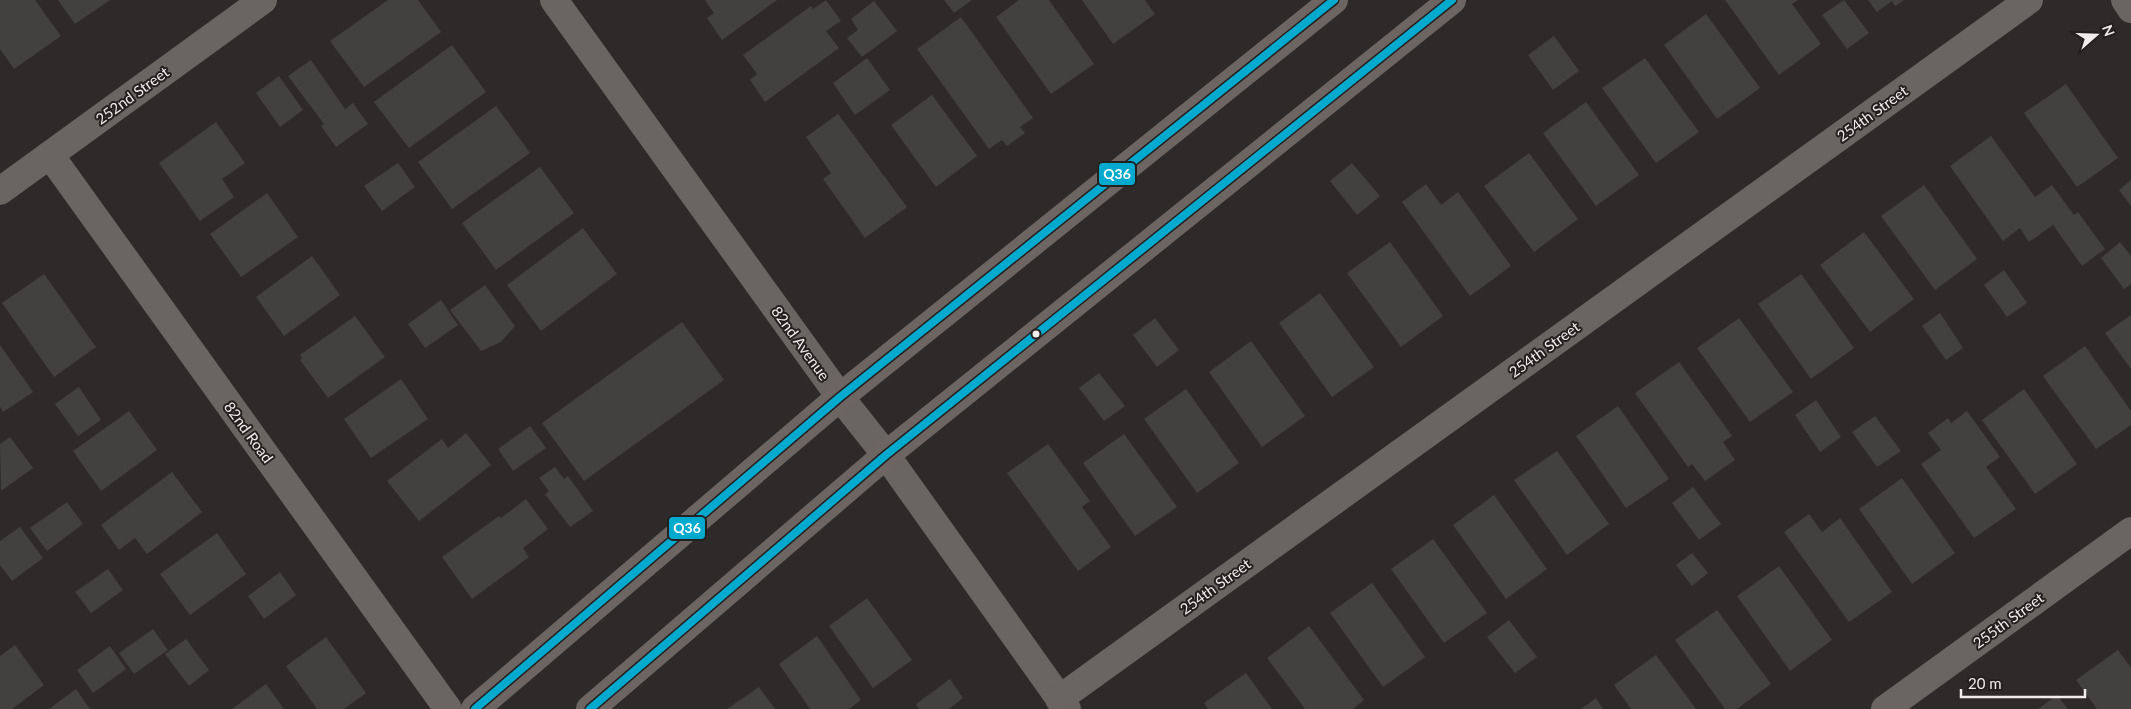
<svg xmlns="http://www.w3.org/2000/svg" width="2131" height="709" font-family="Lato,sans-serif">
  <rect width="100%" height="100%" fill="#2d2a29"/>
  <g fill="#434140">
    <path d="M0,0H35L61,36L14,69L0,49Z"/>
    <path d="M58,0H110L75,24Z"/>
    <path d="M388,0H418L441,32L364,87L330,41Z"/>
    <path d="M705,0H777L722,40L707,18L714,13Z"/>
    <path d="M826,0L841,21L826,31L839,48L765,102L750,80L757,74L743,55L811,6L813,9Z"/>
    <path d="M944,0H972L954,13Z"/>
    <path d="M1019,0H1049L1094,64L1051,94L996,17Z"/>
    <path d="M1082,0H1145L1155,14L1113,44Z"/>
    <path d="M1725,0H1798L1792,4L1821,44L1779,75Z"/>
    <path d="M1844,0L1869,33L1847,49L1822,15Z"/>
    <path d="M1868,0H1904L1895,6L1892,1L1877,12Z"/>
    <path d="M874,1L897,31L862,57L847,38L858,30L851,19Z"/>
    <path d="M1706,14L1760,88L1717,119L1664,45Z"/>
    <path d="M961,17L1033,118L1020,127L1025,133L1007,146L1002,140L989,149L917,49Z"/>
    <path d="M1554,36L1579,71L1553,90L1528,55Z"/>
    <path d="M452,45L486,92L409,148L374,102Z"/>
    <path d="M867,58L890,90L855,115L833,83Z"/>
    <path d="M1645,58L1699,132L1656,163L1602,88Z"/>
    <path d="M311,60L345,109L353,103L368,124L336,147L321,126L324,124L288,76Z"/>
    <path d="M279,76L303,110L280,127L256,93Z"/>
    <path d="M2066,84L2118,158L2077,187L2024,113Z"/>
    <path d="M932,95L977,156L936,187L891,125Z"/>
    <path d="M1586,102L1639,175L1596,206L1543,133Z"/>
    <path d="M496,106L530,153L452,209L418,162Z"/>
    <path d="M838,114L907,207L865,238L823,179L831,173L806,137Z"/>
    <path d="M216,122L245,163L222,179L234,197L200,221L159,163Z"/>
    <path d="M1991,136L2035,197L2052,185L2074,215L2078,212L2105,249L2082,266L2053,225L2029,242L2020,228L2003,241L1950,166Z"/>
    <path d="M1529,153L1578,219L1534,252L1484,186Z"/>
    <path d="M398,163L415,187L382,211L364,186Z"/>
    <path d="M1352,163L1380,196L1357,215L1330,181Z"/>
    <path d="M540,167L574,213L496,270L462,223Z"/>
    <path d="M2131,180V206L2119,190Z"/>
    <path d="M1426,184L1441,205L1458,192L1511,266L1470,296L1402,202Z"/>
    <path d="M1924,185L1977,259L1935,290L1881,216Z"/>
    <path d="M267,193L298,237L241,277L210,234Z"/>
    <path d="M583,228L617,274L541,331L507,285Z"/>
    <path d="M1864,232L1914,299L1870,332L1820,265Z"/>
    <path d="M1390,242L1443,316L1401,347L1347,273Z"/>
    <path d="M2120,242L2131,256V284L2124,289L2101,258Z"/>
    <path d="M312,256L340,295L284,336L256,297Z"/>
    <path d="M2004,270L2027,303L2007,317L1984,285Z"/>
    <path d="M44,274L96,347L54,377L2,303Z"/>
    <path d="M1801,274L1854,348L1811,379L1758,304Z"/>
    <path d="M485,285L515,326L501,342L481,351L450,310Z"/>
    <path d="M1320,293L1374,367L1332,397L1279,323Z"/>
    <path d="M441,300L458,325L425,348L408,324Z"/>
    <path d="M1940,313L1963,348L1946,360L1922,326Z"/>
    <path d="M2131,315V369L2105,333Z"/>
    <path d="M355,316L385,357L328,398L300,360L302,358L300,355Z"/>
    <path d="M1155,318L1179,350L1157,367L1133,335Z"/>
    <path d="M1739,318L1793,392L1750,422L1697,348Z"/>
    <path d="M682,322L724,380L584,481L542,423Z"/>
    <path d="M1251,341L1305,416L1262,447L1209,372Z"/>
    <path d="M0,345L33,392L3,412L0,407Z"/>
    <path d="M2085,346L2131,411V425L2096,449L2043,376Z"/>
    <path d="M1679,362L1732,436L1723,442L1735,460L1705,481L1692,464L1688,467L1635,393Z"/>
    <path d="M1099,373L1125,406L1104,421L1079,388Z"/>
    <path d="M401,379L428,419L371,458L344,419Z"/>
    <path d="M79,387L101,420L78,436L55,404Z"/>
    <path d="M1186,389L1239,463L1197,493L1144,419Z"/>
    <path d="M2024,389L2077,464L2035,494L1982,420Z"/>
    <path d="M1816,400L1841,437L1820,452L1795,415Z"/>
    <path d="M1618,406L1669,479L1626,508L1576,436Z"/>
    <path d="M129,411L157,450L101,491L73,451Z"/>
    <path d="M1967,411L2000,457L1986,467L2016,509L1974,538L1921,464L1941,450L1928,433L1948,418L1951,423Z"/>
    <path d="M1875,416L1901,451L1877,467L1852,432Z"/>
    <path d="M530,426L546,448L513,471L498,449Z"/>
    <path d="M466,433L491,465L419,521L387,481L442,439L448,448Z"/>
    <path d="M1124,434L1177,507L1135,536L1083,463Z"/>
    <path d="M10,437L33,468L1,491L0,444Z"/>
    <path d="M1048,444L1090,501L1082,507L1111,547L1078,571L1007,473Z"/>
    <path d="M1557,451L1609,524L1567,555L1514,480Z"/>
    <path d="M555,467L564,479L568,476L593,511L570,527L545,494L549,491L539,478Z"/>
    <path d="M172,472L202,512L147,554L135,538L119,550L101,525Z"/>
    <path d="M1902,478L1955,553L1912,584L1859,509Z"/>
    <path d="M1693,487L1721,524L1699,540L1672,503Z"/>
    <path d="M1494,495L1547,569L1506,599L1453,525Z"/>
    <path d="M526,499L548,529L523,548L529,557L472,599L442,557L499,516L501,518Z"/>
    <path d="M67,502L83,524L47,551L30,528Z"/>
    <path d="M1809,514L1822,532L1840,518L1892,592L1849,622L1784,532Z"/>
    <path d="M20,527L43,558L12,581L0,565V541Z"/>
    <path d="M217,533L246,574L190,615L160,574Z"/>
    <path d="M1433,539L1487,613L1444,643L1391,569Z"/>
    <path d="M1692,553L1708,573L1692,586L1676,565Z"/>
    <path d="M1779,566L1832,640L1790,671L1737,596Z"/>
    <path d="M108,569L123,590L91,613L75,592Z"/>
    <path d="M280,572L296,595L264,619L248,596Z"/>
    <path d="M1372,583L1425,657L1383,687L1330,613Z"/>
    <path d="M867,598L912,660L873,688L829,626Z"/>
    <path d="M1717,610L1771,684L1737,709H1725L1675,640Z"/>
    <path d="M1509,620L1537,657L1515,673L1487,637Z"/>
    <path d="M1309,626L1364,700L1353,709H1305L1267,658Z"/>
    <path d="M153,629L168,650L134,674L119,653Z"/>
    <path d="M817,636L861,700L849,709H810L779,664Z"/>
    <path d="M326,637L366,693L344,709H317L286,666Z"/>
    <path d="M186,639L209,670L189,686L165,654Z"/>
    <path d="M15,645L44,685L12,709H0V656Z"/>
    <path d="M110,646L126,669L93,693L77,670Z"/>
    <path d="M2118,650L2131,668V709H2097L2076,680Z"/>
    <path d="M1656,655L1696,709H1631L1614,685Z"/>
    <path d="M1246,673L1272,709H1208L1204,703Z"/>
    <path d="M950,679L963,698L949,709H919L916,704Z"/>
    <path d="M266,684L284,709H232Z"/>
    <path d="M759,687L775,709H727Z"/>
    <path d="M76,689L90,709H49Z"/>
    <path d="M2057,695L2068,709H2038Z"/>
    <path d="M1596,698L1603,709H1581Z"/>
  </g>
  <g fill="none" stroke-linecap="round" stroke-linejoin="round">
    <g stroke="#6a6462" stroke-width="28">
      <path d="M554,0L840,397L886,455L1067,709"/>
      <path d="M2125,0L2131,9"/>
      <path d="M50,155L448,709"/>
      <path d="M0,191L263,0"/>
      <path d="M1059,699L2029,0"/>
      <path d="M1885,709L2131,531"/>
    </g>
    <g stroke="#6c6562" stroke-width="28">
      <path d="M475,709L840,397L1334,0"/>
      <path d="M590,709L886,455L1452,0"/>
    </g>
    <g stroke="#24201f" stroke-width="11">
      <g id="bus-1">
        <path d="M475,709L840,397L1334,0"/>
        <path d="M590,709L886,455L1452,0"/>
      </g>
    </g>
    <use href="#bus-1" stroke="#00a9ce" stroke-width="8"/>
  </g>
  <circle fill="#f1eded" stroke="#24201f" stroke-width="2" cx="1036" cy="334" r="4.5"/>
  <g text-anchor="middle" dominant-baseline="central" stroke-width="4" stroke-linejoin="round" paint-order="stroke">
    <g font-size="15" fill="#f1eded" stroke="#24201f">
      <text transform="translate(132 95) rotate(-36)">252nd Street</text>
      <text transform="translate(1872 113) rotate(-36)">254th Street</text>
      <text transform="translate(801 343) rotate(54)">82nd Avenue</text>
      <text transform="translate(1544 349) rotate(-36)">254th Street</text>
      <text transform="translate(249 432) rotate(54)">82nd Road</text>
      <text transform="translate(1215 586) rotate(-36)">254th Street</text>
      <text transform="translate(2008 620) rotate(-36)">255th Street</text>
    </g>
  </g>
  <g stroke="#24201f" stroke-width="2">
    <rect x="1098" y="162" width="38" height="24" rx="5" fill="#00a9ce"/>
    <rect x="668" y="516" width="38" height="24" rx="5" fill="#00a9ce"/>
  </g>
  <g font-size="14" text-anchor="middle" font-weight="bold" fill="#fff">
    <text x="1117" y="179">Q36</text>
    <text x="687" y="533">Q36</text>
  </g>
  <g transform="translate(2096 35) rotate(70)" stroke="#24201f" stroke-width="4" paint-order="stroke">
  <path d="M0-4L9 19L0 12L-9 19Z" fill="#f1eded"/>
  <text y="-8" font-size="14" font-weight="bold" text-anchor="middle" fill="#f1eded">N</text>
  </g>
  <path d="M1961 689v8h124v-8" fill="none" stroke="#f1eded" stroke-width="2.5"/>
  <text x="1968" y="689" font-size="15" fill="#f1eded" stroke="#24201f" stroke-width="4" paint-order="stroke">20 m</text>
</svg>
